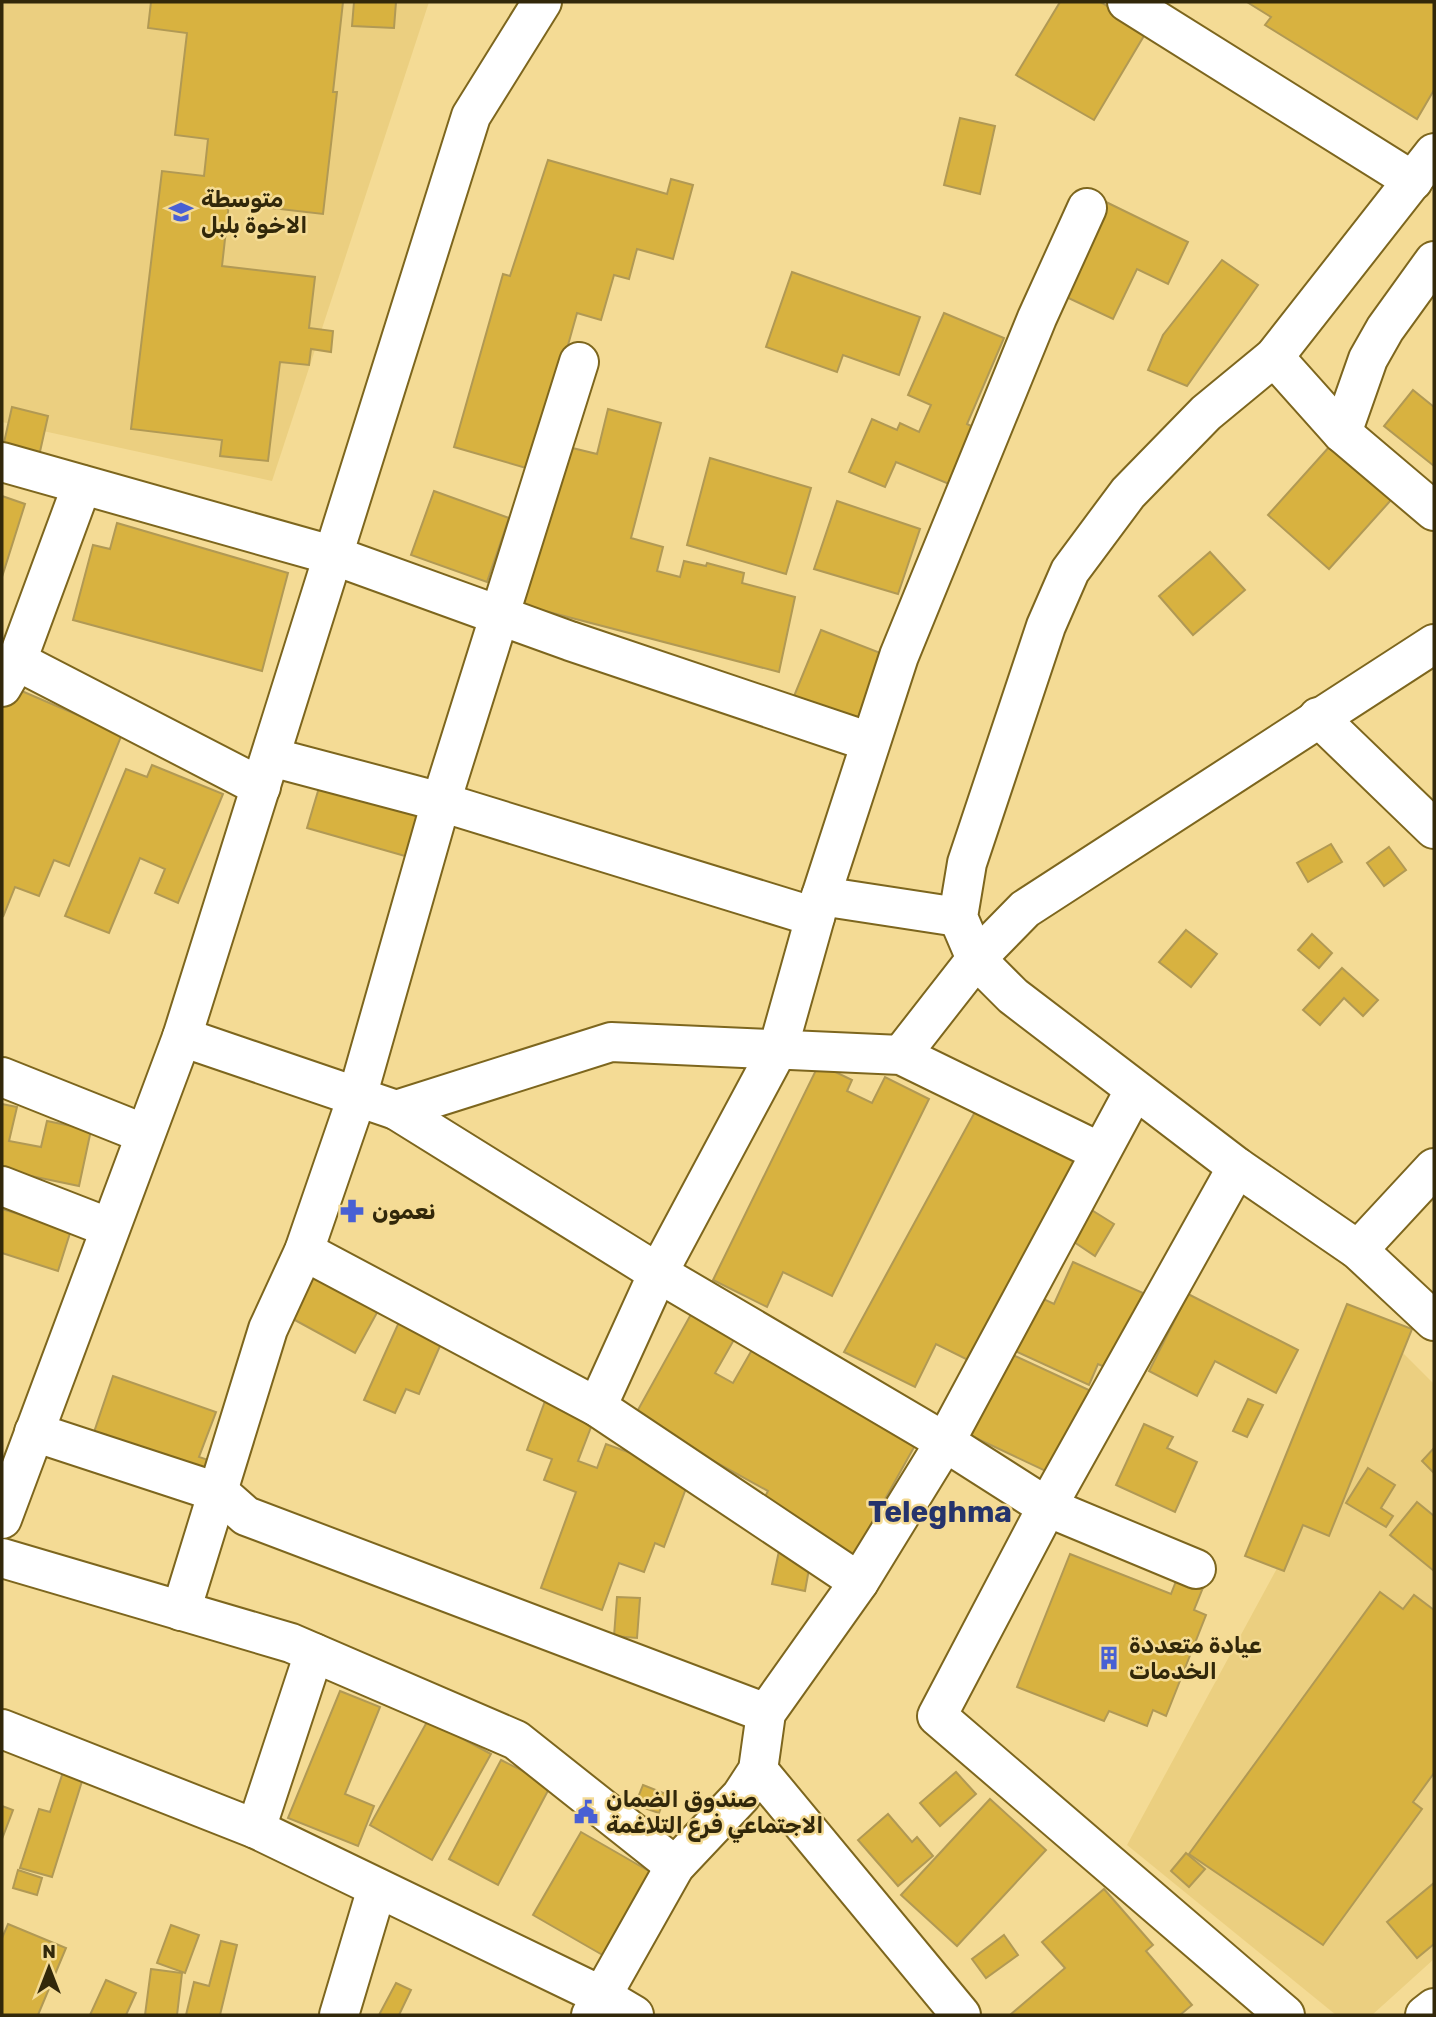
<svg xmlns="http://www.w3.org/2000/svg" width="1436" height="2017" font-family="Rubik,Vazirmatn,sans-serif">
  <rect width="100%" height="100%" fill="#f4db95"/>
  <g fill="#ebcf80">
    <path d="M2,2H429L272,481L2,422Z"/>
    <path d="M1397,1347L1434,1384V1959L1372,2015H1336L1127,1845Z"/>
  </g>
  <g fill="#d8b240" stroke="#b19954" stroke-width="2">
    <path d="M151,2H343L333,92H337L323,214L229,203L222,266L315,277L309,328L333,331L331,352L311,349L309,365L280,362L268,461L220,456L222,440L131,429L162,171L204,176L208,139L175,135L187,33L148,28Z"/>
    <path d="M354,2H396L394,28L352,26Z"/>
    <path d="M1060,2H1100L1148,29L1094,120L1016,75Z"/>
    <path d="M1247,2H1434V90L1417,119L1265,25L1271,17Z"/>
    <path d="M960,118L995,126L980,194L944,185Z"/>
    <path d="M548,160L667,194L671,179L693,185L673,259L637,249L629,279L614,275L601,320L577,313L533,470L454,447L503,274L510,276Z"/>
    <path d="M1106,202L1188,242L1168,284L1137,269L1113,319L1062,295Z"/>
    <path d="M1222,260L1258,285L1187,386L1148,370L1163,335Z"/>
    <path d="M792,272L920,317L899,375L843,355L837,372L766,347Z"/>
    <path d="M944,313L1004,338L967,424L973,427L949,484L896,462L885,487L849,472L872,419L897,430L900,423L919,432L931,405L908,395Z"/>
    <path d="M1413,390L1434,407V466L1384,426Z"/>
    <path d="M12,407L48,416L39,456L3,447Z"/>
    <path d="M608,409L661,423L631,538L663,547L657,571L680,577L684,561L706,566L707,563L744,573L742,583L795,597L779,672L518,604L560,445L597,454Z"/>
    <path d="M1339,436L1400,490L1329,569L1268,515Z"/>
    <path d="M710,458L811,488L786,574L687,545Z"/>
    <path d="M434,491L509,518L487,582L411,555Z"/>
    <path d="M2,496L25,504L2,577Z"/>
    <path d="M837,501L920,529L898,594L814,569Z"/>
    <path d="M117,523L288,573L262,671L73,620L93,545L110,549Z"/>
    <path d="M1210,552L1245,590L1193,635L1159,596Z"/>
    <path d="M821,630L883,654L853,730L790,706Z"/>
    <path d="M10,686L122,734L69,866L54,860L39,896L15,887L3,917L2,706Z"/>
    <path d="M152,765L223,794L178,903L155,893L165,869L140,858L109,933L65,916L126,769L147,777Z"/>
    <path d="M321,781L425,811L412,858L307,828Z"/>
    <path d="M1331,844L1342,862L1308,882L1297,863Z"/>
    <path d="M1389,847L1406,870L1384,886L1367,863Z"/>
    <path d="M1186,930L1217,954L1191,987L1159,962Z"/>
    <path d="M1312,934L1332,953L1319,968L1298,950Z"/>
    <path d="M1342,968L1378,1000L1363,1016L1344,998L1320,1025L1303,1010Z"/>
    <path d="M819,1064L852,1080L847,1091L872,1103L885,1077L929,1099L832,1296L783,1272L767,1307L713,1280Z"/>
    <path d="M2,1104L17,1107L9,1141L41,1147L47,1121L91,1130L79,1186L2,1170Z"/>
    <path d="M976,1110L1083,1162L972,1362L936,1344L915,1387L844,1352Z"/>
    <path d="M2,1209L71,1230L58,1271L2,1253Z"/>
    <path d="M1090,1209L1114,1224L1095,1256L1071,1240Z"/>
    <path d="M1073,1262L1143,1293L1109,1369L1098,1364L1089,1385L1011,1349L1035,1295L1054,1304Z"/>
    <path d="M306,1269L379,1309L355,1353L282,1313Z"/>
    <path d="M1188,1294L1298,1350L1276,1393L1215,1361L1197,1396L1149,1371Z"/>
    <path d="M1347,1304L1412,1329L1329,1536L1303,1525L1284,1571L1245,1556Z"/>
    <path d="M695,1307L739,1331L715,1373L733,1383L757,1341L922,1433L851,1560L759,1508L768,1491L634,1417Z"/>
    <path d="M404,1311L447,1330L419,1394L406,1389L395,1413L364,1400Z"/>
    <path d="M1000,1349L1091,1391L1052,1474L961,1431Z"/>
    <path d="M113,1376L216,1412L199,1457L226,1466L217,1491L89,1447Z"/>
    <path d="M548,1393L593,1422L578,1461L597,1468L606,1444L691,1475L664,1547L655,1543L644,1572L619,1563L602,1610L541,1588L576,1492L544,1480L552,1459L527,1450Z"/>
    <path d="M1248,1399L1263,1405L1247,1437L1233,1431Z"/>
    <path d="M1144,1424L1173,1437L1167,1448L1197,1462L1175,1512L1116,1485Z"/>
    <path d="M1434,1448V1473L1422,1461Z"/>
    <path d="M1368,1468L1395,1485L1381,1508L1393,1516L1386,1527L1346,1503Z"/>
    <path d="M1417,1502L1434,1516V1571L1390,1535Z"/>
    <path d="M779,1551L811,1558L805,1591L772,1584Z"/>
    <path d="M1070,1554L1171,1594L1178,1576L1204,1585L1194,1610L1206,1615L1166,1716L1153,1710L1147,1726L1109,1711L1104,1721L1017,1687Z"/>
    <path d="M1380,1592L1403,1609L1414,1595L1434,1610V1773L1413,1802L1422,1809L1323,1945L1189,1854Z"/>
    <path d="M617,1597L640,1598L637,1638L614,1636Z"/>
    <path d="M340,1691L380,1707L345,1794L374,1806L358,1846L288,1818Z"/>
    <path d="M428,1720L491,1754L432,1860L370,1825Z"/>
    <path d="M501,1760L551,1785L498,1885L449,1859Z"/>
    <path d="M63,1772L83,1778L52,1877L20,1868L39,1809L50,1812Z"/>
    <path d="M956,1772L976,1794L940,1826L920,1803Z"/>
    <path d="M643,1785L666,1794L659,1813L635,1805Z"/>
    <path d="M990,1799L1046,1850L957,1946L901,1895Z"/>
    <path d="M2,1806L13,1810L2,1839Z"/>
    <path d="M888,1814L912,1842L917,1837L933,1856L898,1886L858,1840Z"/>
    <path d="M581,1832L654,1874L606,1957L533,1915Z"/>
    <path d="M1186,1853L1205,1869L1189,1887L1171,1871Z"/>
    <path d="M18,1870L42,1878L37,1895L13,1888Z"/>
    <path d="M1434,1883V1944L1417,1958L1387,1922Z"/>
    <path d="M1104,1889L1153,1945L1146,1951L1192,2005L1180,2015H1010L1065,1968L1042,1942Z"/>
    <path d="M8,1924L66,1948L38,2015H2V1938Z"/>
    <path d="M171,1925L199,1935L185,1973L157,1963Z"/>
    <path d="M1004,1935L1018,1955L986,1978L972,1959Z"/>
    <path d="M221,1941L237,1945L220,2015H186L194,1982L209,1986Z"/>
    <path d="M151,1969L182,1973L177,2015H145Z"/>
    <path d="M106,1980L136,1993L126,2015H90Z"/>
    <path d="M396,1983L411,1990L399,2015H379Z"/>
  </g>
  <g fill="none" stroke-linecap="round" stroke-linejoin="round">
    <g stroke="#7d661e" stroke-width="42">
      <g id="minor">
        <path d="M1127,2L1413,181"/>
        <path d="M1434,153L1274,357L1206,413L1128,493L1070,571L1046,626L967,863L958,917L976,959L1013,996L1237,1167L1358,1250L1434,1321"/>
        <path d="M1274,357L1342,433L1434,511"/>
        <path d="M1342,433L1368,359L1385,329L1434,261"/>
        <path d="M2,462L335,556L570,641L870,742"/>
        <path d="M17,661L261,787"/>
        <path d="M2,687L17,661L82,485"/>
        <path d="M1318,717L1434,829"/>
        <path d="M271,757L441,802L815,917"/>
        <path d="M821,896L958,917"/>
        <path d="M182,1037L396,1110L611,1042L901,1055L1100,1152"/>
        <path d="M901,1055L976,959L1025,909L1434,644"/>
        <path d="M2,1077L145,1134"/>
        <path d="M396,1110L658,1273L945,1442L1047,1507L1196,1569"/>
        <path d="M1237,1167L1047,1507L937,1716L1285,2015"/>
        <path d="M2,1186L110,1228"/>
        <path d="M1358,1250L1434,1168"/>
        <path d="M304,1251L597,1407L859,1582"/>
        <path d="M597,1407L658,1273L778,1049L821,896L899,656L1037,318L1087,208"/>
        <path d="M34,1432L220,1493L246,1516L766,1713"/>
        <path d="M2,1558L291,1643L516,1740L675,1866"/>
        <path d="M181,1611L268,1329L304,1251L357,1097L441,802L579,362"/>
        <path d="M2,1729L256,1829L602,1996L634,2015"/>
        <path d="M758,1770L961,2015"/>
        <path d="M256,1829L314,1653"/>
        <path d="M339,2015L377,1888"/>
        <path d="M591,2015L675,1866L741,1796L758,1770L766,1713L859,1582L945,1442L1134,1091"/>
        <path d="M1425,2015L1434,2008"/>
      </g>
    </g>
    <g stroke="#7d661e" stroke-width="42">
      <path id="major" d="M2,1519L182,1037L471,116L542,2"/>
    </g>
    <use href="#minor" stroke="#fff" stroke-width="38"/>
    <use href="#major" stroke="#fff" stroke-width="38"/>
  </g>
  <defs>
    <g id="school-bare" transform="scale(1.89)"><path d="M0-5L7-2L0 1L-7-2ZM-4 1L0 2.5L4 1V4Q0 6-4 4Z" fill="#4860d4" stroke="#f4db95" stroke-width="2.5" paint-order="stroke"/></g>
    <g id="pharmacy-bare" transform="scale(1.89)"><path d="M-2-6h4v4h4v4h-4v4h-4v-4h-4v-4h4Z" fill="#4860d4" stroke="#f4db95" stroke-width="2.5" paint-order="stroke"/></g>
    <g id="building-bare" transform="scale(1.89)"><path d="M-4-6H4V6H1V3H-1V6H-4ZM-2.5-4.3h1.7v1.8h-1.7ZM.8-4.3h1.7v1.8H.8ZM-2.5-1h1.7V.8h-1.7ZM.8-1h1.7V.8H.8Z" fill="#4860d4" stroke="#f4db95" stroke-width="2.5" paint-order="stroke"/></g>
    <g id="civic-bare" transform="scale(1.89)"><path d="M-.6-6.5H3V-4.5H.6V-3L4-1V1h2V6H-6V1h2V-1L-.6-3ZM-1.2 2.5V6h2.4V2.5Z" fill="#4860d4" stroke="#f4db95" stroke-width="2.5" paint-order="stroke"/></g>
  </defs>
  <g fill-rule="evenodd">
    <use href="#school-bare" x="181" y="212"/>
    <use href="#pharmacy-bare" x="352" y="1211"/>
    <use href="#building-bare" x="1109" y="1658"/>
    <use href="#civic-bare" x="586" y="1812"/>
  </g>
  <g text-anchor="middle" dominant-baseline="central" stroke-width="5" stroke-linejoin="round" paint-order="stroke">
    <g font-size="23" font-weight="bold" fill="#32280a" stroke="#f4db95" text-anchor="start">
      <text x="201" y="199">متوسطة<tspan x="201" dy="26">الاخوة بلبل</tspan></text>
      <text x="372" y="1211">نعمون</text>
      <text x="1129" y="1645">عيادة متعددة<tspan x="1129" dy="26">الخدمات</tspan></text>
      <text x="606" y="1799">صندوق الضمان<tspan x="606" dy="26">الاجتماعي فرع التلاغمة</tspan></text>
    </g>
    <g font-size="30" font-weight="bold" fill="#25336c" stroke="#f4db95">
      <text x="940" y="1512">Teleghma</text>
    </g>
  </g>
  <rect width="1436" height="2017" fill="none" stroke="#32280a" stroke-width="7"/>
  <g transform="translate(49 1968)" stroke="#f4db95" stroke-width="5" paint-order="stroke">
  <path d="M0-5L12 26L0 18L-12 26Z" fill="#32280a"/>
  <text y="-10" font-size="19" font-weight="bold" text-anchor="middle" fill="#32280a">N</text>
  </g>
</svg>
